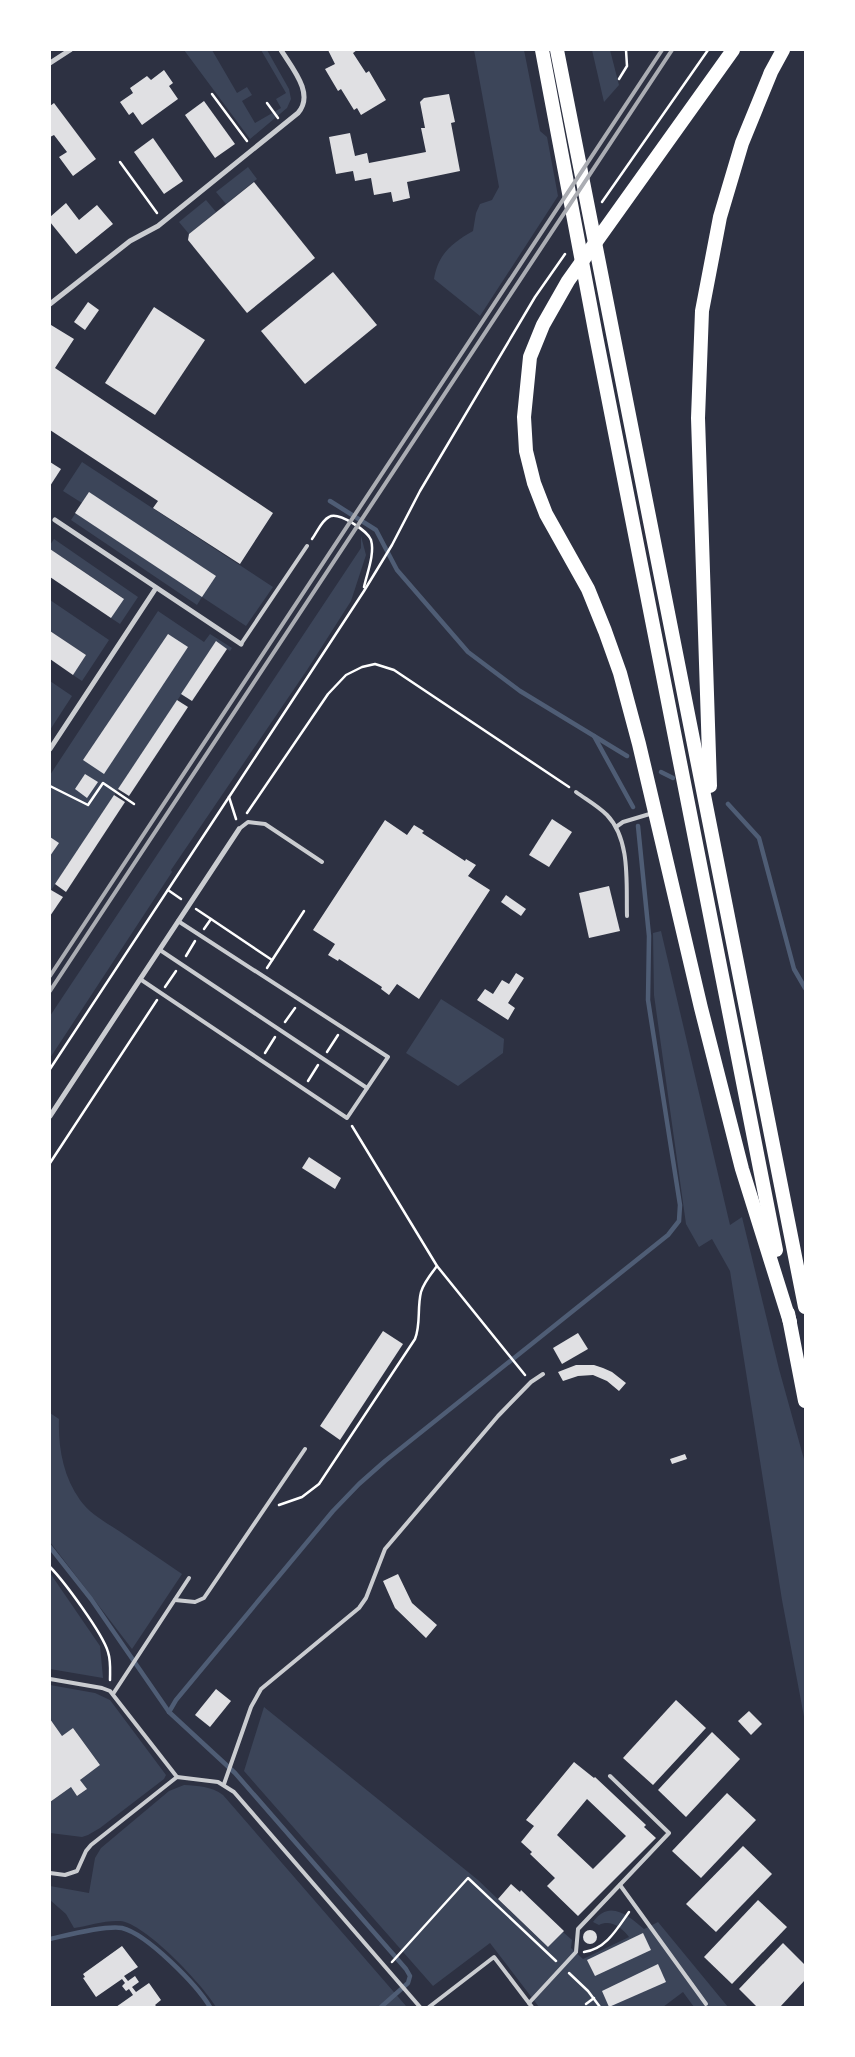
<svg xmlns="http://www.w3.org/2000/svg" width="855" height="2057" font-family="'Fira Sans',sans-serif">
  <rect width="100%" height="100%" fill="#2d3142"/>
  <g fill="#3c4559">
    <path d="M184,50H212L237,93L247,87L252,95L242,101L255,123L281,108L276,99L286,93L261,50H267L289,89L291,99L287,108L250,139Z"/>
    <path d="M474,50H524L540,131L547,137L558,196L480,316L434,279C438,254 452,243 473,231L476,213L480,204L492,200L499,187Z"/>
    <path d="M592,50H610L619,85L604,102Z"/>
    <path d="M248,167L257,179L226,204L216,192Z"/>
    <path d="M206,200L216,212L189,234L179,222Z"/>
    <path d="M82,462L273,587L246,626L202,597L197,605L71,520L89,493L82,503L63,491Z"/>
    <path d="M361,536L366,555L351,601L307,670L171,870L172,872L50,1058V1016L361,548Z"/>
    <path d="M54,539L138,597L120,624L111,618L123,598L50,549V545Z"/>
    <path d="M50,600L109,640L82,681L73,675L86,655L50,631Z"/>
    <path d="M158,611L204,642L210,634L232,648L230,651L216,642L50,892V775Z"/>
    <path d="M50,681L72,696L50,730Z"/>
    <path d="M661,931L730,1225L742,1217L779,1369L805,1463V1722L782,1600L730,1271L712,1239L699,1247L686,1224L654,995L653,933Z"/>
    <path d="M441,999L504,1039L503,1053L458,1086L406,1053Z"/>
    <path d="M50,1413L59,1419C58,1447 63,1476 80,1500C89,1513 105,1522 119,1531C140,1545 161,1560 182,1574L132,1649L50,1542Z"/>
    <path d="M50,1573L100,1646L103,1678L50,1669Z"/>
    <path d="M50,1685L95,1693L110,1700L166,1775L164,1779L100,1828L88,1835L82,1837L50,1833V1802L71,1787L77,1796L86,1790L80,1780L100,1765L73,1728L62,1736L50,1719Z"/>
    <path d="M264,1707L478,1880L548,1947L563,1932L572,1940L571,1948L583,1959L629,1937C622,1928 611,1919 599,1925L593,1922C609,1899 628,1915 644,1929L658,1922L728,2007H694L683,1992L663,2007H539L490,1943L433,1986L244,1771Z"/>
    <path d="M184,1785C198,1786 211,1786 223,1795L406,2006L216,2007C203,1985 145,1923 120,1921C105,1920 88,1926 74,1928L66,1914L50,1900V1886L89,1893L95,1858L101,1848L169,1791Z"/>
  </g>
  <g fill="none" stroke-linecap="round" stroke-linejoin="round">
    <g stroke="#4f5d75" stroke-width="4.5">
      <path d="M330,501L376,530L397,570L468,652L520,691L627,756"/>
      <path d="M594,736L633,807"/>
      <path d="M661,772L673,778"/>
      <path d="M728,804L759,838L794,969L805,988"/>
      <path d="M50,1547L91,1599L169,1712L235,1773L406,1969L410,1976L408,1983L381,2007"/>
      <path d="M169,1712L176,1700L333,1511L359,1484L385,1461L668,1235L679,1221L680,1205L648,1000L649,936L638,826"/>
      <path d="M50,1939C68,1935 106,1925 122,1928C147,1934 197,1985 210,2007"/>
    </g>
  </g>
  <g fill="#e0e0e3" fill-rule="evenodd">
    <path d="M328,50H357L353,53L366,73L369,71L386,100L361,115L357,108L354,110L341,89L338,91L325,69L335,64Z"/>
    <path d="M164,70L173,83L169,86L178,99L142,125L133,112L129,115L120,102L133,93L130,88L147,76L151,80Z"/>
    <path d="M449,94L455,122L451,123L460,171L407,182L410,198L393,202L391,192L374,195L371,178L355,181L353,171L336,174L329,137L350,133L355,156L367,153L369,163L426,152L421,128H425L420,102L424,98Z"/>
    <path d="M204,101L235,144L215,158L185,115Z"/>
    <path d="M54,103L96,159L73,176L59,157L67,152L54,135L50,137V106Z"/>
    <path d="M153,138L183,181L164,194L134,152Z"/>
    <path d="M254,182L315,258L247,313L188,240L189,234Z"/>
    <path d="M66,203L79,220L97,205L113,224L76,254L50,222V217Z"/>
    <path d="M333,272L377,325L305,384L261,331Z"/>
    <path d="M88,302L99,310L85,330L74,322Z"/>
    <path d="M154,307L205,340L155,415L105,383Z"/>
    <path d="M51,325L74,339L55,368L273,513L240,564L153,508L158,501L50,430Z"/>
    <path d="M50,462L61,469L50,486Z"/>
    <path d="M89,492L216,576L202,597L75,513Z"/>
    <path d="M50,549L124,599L111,618L50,577Z"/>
    <path d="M50,631L86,655L73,675L50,659Z"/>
    <path d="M168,634L188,647L104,774L83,760Z"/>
    <path d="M216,641L227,649L192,701L181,694Z"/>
    <path d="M177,700L188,707L129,796L118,789Z"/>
    <path d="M85,774L98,782L87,798L75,789Z"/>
    <path d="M114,795L125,802L66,892L55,884Z"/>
    <path d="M552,819L572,832L549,867L529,855Z"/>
    <path d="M385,820L407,835L414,825L424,831L422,833L465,861L466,859L476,865L468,876L490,890L419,999L397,984L389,995L381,989L382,987L339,959L338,961L328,955L335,944L313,930Z"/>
    <path d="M50,837L59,843L50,856Z"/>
    <path d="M609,886L620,931L589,938L579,893Z"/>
    <path d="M51,890L63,897L50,916V892Z"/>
    <path d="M506,895L526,909L521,916L501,902Z"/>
    <path d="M516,973L524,978L508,1003L515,1008L508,1020L477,1000L485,989L493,994L502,980L509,984Z"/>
    <path d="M309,1157L341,1178L335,1189L302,1168Z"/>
    <path d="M383,1331L403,1344L340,1440L320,1426Z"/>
    <path d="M578,1333L588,1349L562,1364L553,1348Z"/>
    <path d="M576,1365H594L603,1368L612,1372L626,1383L619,1391L607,1381L593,1375L578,1376L563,1381L558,1372Z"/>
    <path d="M685,1454L687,1459L672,1464L670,1459Z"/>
    <path d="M398,1574L412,1603L437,1625L426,1638L395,1608L383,1581Z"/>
    <path d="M216,1689L231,1701L210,1727L195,1715Z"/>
    <path d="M676,1700L706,1728L653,1785L623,1758Z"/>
    <path d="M749,1711L762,1724L751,1735L738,1721Z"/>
    <path d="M50,1719L62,1736L73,1728L100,1765L80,1780L87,1789L77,1796L71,1787L50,1802Z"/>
    <path d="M712,1732L740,1759L686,1817L658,1790Z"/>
    <path d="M574,1762L594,1778L595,1777L646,1825L644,1827L656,1838L578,1916L547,1886L555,1878L530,1854L532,1852L521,1842L534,1826L526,1820ZM587,1799L626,1836L593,1869L557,1835Z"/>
    <path d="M727,1793L756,1820L701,1878L672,1851Z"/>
    <path d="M743,1846L772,1874L716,1932L686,1904Z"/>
    <path d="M511,1884L520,1892L521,1890L564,1931L548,1947L498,1899Z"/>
    <path d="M758,1900L787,1927L732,1984L704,1957Z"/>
    <circle cx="590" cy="1937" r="7"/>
    <path d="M643,1933L651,1950L595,1976L587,1960Z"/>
    <path d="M783,1943L805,1965V1980L780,2007H757L739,1989Z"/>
    <path d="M122,1946L138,1967L124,1976L128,1981L135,1976L139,1982L132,1987L136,1992L149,1983L161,2000L155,2005L157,2007H116L133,1995L129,1989L126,1991L122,1986L125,1983L122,1979L96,1997L83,1978L85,1977L83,1974Z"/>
    <path d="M658,1964L666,1982L609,2007L602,1991Z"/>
  </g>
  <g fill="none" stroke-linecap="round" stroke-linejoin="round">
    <g stroke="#fff" stroke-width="2.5">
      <path d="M619,79L627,66L626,50"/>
      <path d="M212,94L247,141"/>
      <path d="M267,103L278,118"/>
      <path d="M120,162L157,213"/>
      <path d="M602,202L708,50"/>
      <path d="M312,539C317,532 322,520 329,517C338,511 368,531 371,540C375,554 367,573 364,587"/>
      <path d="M50,786L88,805L103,783L134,804"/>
      <path d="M247,813L328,694L346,675L362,667L375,664L394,670L569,787"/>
      <path d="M236,819L229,797L364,591L392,545L420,491L535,297L565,254"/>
      <path d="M168,890L181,899"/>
      <path d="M196,909L211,919L204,929"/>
      <path d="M211,919L272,960"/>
      <path d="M186,956L195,941"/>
      <path d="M267,968L304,911"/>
      <path d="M165,987L176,971"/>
      <path d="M285,1022L295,1008"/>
      <path d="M327,1052L338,1035"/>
      <path d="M265,1053L275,1037"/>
      <path d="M50,1069L229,797"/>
      <path d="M308,1081L318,1065"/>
      <path d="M352,1126L437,1266L525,1375"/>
      <path d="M50,1163L157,1000"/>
      <path d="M279,1505L302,1497L319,1484L415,1339C421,1324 417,1308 421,1292C424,1282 431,1274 437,1266"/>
      <path d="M50,1567C64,1581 103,1634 108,1652C111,1661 110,1671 110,1680"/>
      <path d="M584,1952C606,1949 617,1929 629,1912"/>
      <path d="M392,1962L468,1878L556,1961"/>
      <path d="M569,1973L588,1991L600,2007"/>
      <path d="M586,2004L594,1998"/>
    </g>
    <g stroke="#caccd0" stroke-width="4">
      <path d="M241,644L307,546"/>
      <path d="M576,792C587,800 598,806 607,815C631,840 626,884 627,916"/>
      <path d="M616,827L623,822L653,813"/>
      <path d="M239,829L248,822L265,824L322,862"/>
      <path d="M160,950L367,1088"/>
      <path d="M140,979L347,1118L388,1057L178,921"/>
      <path d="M175,1600L195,1602L204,1598L305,1449"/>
      <path d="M50,1679L102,1688L110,1691L177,1777"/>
      <path d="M113,1694L189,1578"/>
      <path d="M224,1784L251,1707L261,1689L359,1608L366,1598L385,1549L498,1416L531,1382L543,1374"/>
      <path d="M50,1873L65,1875L77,1871L86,1851L91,1845L177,1777L218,1782L234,1792L420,2007"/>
      <path d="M620,1885L706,2004"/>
      <path d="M529,2003L576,1952L578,1929L669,1833L610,1776"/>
      <path d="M429,2007L494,1957L532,2007"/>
    </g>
    <g stroke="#caccd0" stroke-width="5">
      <path d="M50,63L70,50"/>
      <path d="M50,304L130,241L158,226L298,113C315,94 292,68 281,50"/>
      <path d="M55,520L241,644"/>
      <path d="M50,749L156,588"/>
      <path d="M50,1116L239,829"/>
    </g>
    <g stroke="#fff" stroke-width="14">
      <path d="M542,50L596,336L776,1250"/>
      <path d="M557,50L805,1307"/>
      <path d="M733,50L568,281L543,325L530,357L524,417L526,451L534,483L546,514L588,589L605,631L620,673L639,744L701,1008L742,1169L790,1322"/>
      <path d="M710,786L698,418L702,311L720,217L742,143L771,72L783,50"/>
      <path d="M788,1313L805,1401"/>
    </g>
    <g stroke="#abadb3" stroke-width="4">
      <path d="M50,976L662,50"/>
      <path d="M50,991L672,50"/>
    </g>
  </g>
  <rect width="855" height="2057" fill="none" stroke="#ffffff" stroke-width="102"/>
</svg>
